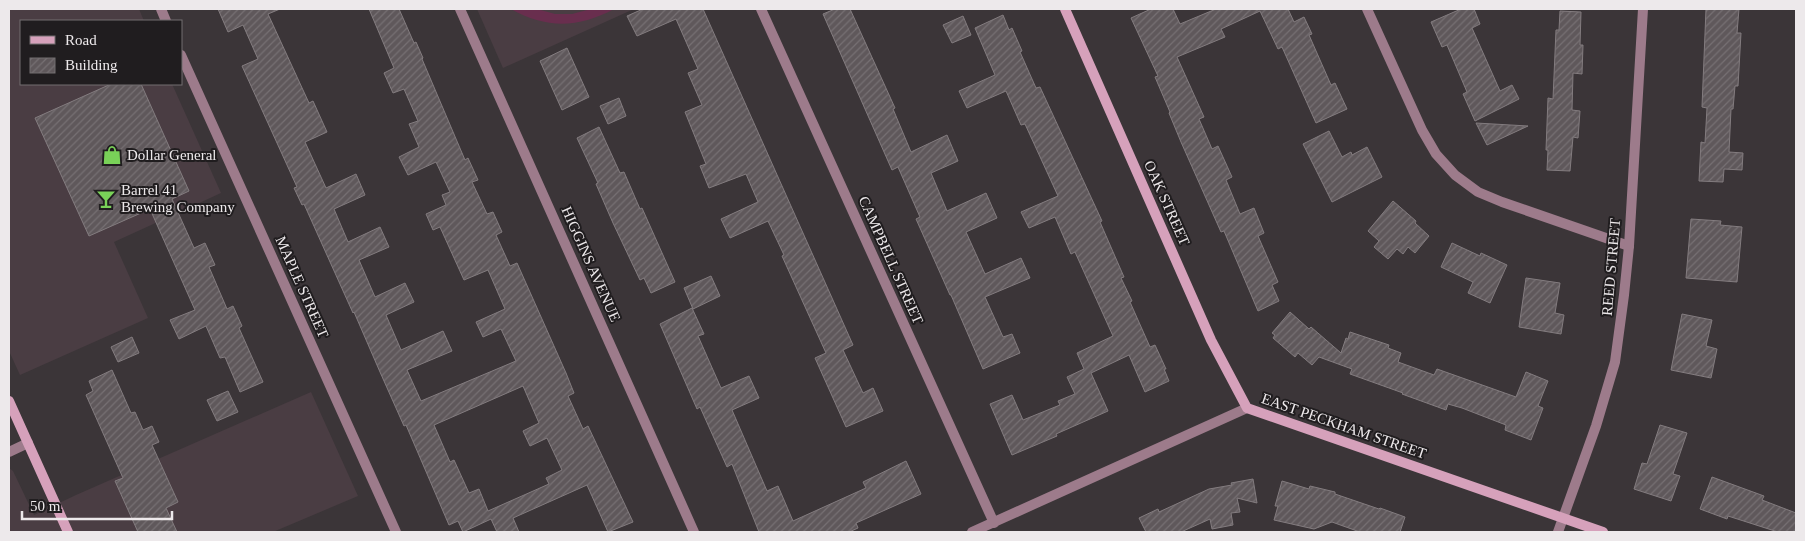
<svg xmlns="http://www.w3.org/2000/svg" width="1805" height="541" font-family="Georgia,serif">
  <defs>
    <pattern id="building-hatch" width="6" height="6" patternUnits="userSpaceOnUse" patternTransform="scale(1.25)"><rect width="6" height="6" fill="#5f585b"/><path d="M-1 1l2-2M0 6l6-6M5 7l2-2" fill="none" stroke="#767073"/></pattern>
  </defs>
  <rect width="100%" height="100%" fill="#3b3538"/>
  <g fill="#4a3d43">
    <path d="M9,9H139L144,21H21V84H172L221,193L114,242L148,318L20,375L9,351Z"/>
    <path d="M477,9H634L503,68Z"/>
    <path d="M311,392L358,496L273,532H9V468L13,471L34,515L76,495Z"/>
  </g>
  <path fill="#692e4e" d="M511,9H537L555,14H572L591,9H614C579,28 546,29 511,9Z"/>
  <g fill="url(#building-hatch)" stroke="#837c7f" fill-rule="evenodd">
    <path d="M218,9H280L268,14L309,103L313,101L327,132L305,142L326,188L356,174L365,195L334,209L348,242L380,227L389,247L359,260L375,297L405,283L414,302L386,315L401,350L443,331L452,351L407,370L421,401L516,361L501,329L483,337L476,322L505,309L488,270L464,280L440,227L433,230L426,214L446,205L442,195L450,192L436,162L408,175L399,157L419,147L409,124L418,121L404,89L393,93L384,73L394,68L369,9H399L414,43L416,42L423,58L422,59L465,160L468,158L478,180L472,182L487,214L493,212L502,232L496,235L510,266L517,263L566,373L574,393L568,396L583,429L588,426L633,522L608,532L587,485L513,518L519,532H497L491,519L463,532L458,521L449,525L406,425L404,426L380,372L354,312L353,313L304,204L302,205L294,188L297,187L242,66L258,59L243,25L228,32ZM523,386L539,423L523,431L530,446L547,438L562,470L546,478L549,484L488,511L479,489L469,493L454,460L450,462L434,425Z"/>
    <path d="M643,9H703L853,345L843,350L863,393L873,388L883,411L846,427L815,358L826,353L782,256L784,255L768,221L730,238L721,219L758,202L746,174L709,188L700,166L706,164L685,112L702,105L688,73L698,69L676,19L637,36L627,16Z"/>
    <path d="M835,9H850L895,108L893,109L911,152L947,135L958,161L931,173L947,211L986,193L997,218L966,232L985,274L1021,258L1030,278L985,297L1003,337L1012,334L1020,353L983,369L951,295H950L916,219L920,217L898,167L892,170L823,14Z"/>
    <path d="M1151,9H1173L1180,24L1216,9H1288L1294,22L1304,17L1312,34L1309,35L1331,85L1335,83L1347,109L1316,123L1282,47L1278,49L1260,11L1221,29L1225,37L1177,57L1204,117L1199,119L1212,149L1218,146L1232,177L1226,180L1240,214L1254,208L1264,233L1258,236L1278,282L1272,285L1279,301L1258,311L1224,231L1221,232L1181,142L1169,113L1170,112L1155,77L1158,76L1131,18Z"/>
    <path d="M1461,9H1474L1480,24L1472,28L1500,91L1512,85L1519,99L1475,121L1463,94L1467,92L1447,45L1442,47L1431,22Z"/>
    <path d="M1706,9H1739L1737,33H1741L1738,86H1735L1733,109H1731L1729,152L1743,153L1742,170L1724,169L1723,182L1699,181L1701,142L1705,143L1707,108L1702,107Z"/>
    <path d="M1560,11L1581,12L1580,45H1583L1582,74L1573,73L1572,110L1580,111L1578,138L1573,137L1570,171L1547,170L1548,150H1546L1548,98L1553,99L1556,30H1559Z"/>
    <path d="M1003,15L1009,30L1012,28L1022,51L1020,52L1036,88L1040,87L1102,221L1100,222L1124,277L1121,278L1132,301L1130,302L1150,347L1155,345L1166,369H1164L1169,381L1145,392L1129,355L1091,373L1108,411L1056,434L1057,436L1012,455L990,404L1012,395L1023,420L1060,405L1058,401L1075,394L1067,377L1084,369L1077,353L1113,336L1075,252L1071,254L1055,217L1029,228L1021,212L1058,196L1025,124L1021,125L1006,91L967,108L959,91L995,75L975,28Z"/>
    <path d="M963,16L971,35L952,43L943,25Z"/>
    <path d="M567,48L589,97L562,110L540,61Z"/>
    <path d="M111,84H141L189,191L172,199L194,248L205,243L215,265L209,267L227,309L233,306L242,326L239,328L263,382L240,392L225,357L220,358L206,326L179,339L170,320L195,310L150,209L89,236L35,118Z"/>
    <path d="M619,98L626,116L608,124L600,106Z"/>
    <path d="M1476,123L1528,126L1487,145Z"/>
    <path d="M599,127L620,173L624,172L640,209L642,208L675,282L651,293L644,278L640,280L613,223L596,184L598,183L577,138Z"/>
    <path d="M1329,131L1342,157L1351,152L1352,155L1367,147L1382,177L1332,202L1303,144Z"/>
    <path d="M1393,201L1416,221L1415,223L1429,236L1415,253L1408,247L1403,254L1397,249L1388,259L1374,247L1379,241L1368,231Z"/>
    <path d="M1691,219L1721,221L1720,225L1742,227L1737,282L1686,278Z"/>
    <path d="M1452,243L1480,256L1481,253L1507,265L1490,303L1468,293L1473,282L1441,267Z"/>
    <path d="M711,276L720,296L693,309L684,288Z"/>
    <path d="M1526,278L1560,283L1555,313L1564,315L1561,334L1519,327Z"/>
    <path d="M692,308L704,334L698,336L721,388L749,376L759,398L732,410L767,491L778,486L793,521L866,488L863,482L906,461L921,494L856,523L858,528L849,532H759L732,464L727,467L700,407L697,409L660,324Z"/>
    <path d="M1290,312L1309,329L1311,327L1341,353L1346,338L1348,339L1350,332L1389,345L1388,348L1401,353L1398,362L1434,375L1437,369L1516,397L1526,372L1548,381L1538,406L1543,408L1531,440L1505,430L1506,425L1462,408L1448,404L1446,410L1402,394L1403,393L1350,374L1352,369L1319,357L1312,365L1298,353L1295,357L1273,338L1275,335L1272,333Z"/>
    <path d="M1682,314L1712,320L1706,346L1717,349L1711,378L1671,370Z"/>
    <path d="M132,337L139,353L118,362L111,347Z"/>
    <path d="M112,370L131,413L135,412L143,430L152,426L159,442L152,445L178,502L166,508L177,532H138L115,481L123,478L86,395L93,391L89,381Z"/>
    <path d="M228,391L238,412L217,421L207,400Z"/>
    <path d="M1660,425L1687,433L1673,474L1680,476L1671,501L1634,489L1642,463L1647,464Z"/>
    <path d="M1712,477L1764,496L1762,500L1796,513V532H1778L1728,516L1727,519L1700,509Z"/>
    <path d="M1253,479L1257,503L1237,498L1240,512L1231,513L1233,525L1212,529L1210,519L1181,532H1146L1139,518L1158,509L1159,512L1209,489L1232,485L1231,483Z"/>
    <path d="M1282,481L1309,489L1310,486L1335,492V494L1379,509L1380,508L1405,517L1400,532H1360L1332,522L1314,529L1274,520L1278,506H1275Z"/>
  </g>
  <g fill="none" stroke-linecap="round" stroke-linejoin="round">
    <g stroke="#9d7b8b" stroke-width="10">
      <path d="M161,9L166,21"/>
      <path d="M460,9L694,532"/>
      <path d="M761,9L994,523"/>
      <path d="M1367,9L1422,130L1436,154L1455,175L1478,192L1502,202L1629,246"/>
      <path d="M181,55L396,532"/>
      <path d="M9,452L28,443"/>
      <path d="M972,532L1247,408"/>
      <path d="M1558,532L1596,426L1615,362L1624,295L1629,246L1643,9"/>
    </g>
    <g stroke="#d6a1bb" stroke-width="10">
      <path d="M1065,9L1211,340L1247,408L1603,532"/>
      <path d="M9,401L68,532"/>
    </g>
  </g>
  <defs>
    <g id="shop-bare" transform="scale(1.5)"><path d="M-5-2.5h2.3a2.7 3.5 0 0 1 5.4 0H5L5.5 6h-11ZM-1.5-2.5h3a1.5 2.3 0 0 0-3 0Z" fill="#79d158" stroke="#201d1f" stroke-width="2.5" paint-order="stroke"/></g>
    <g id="bar-bare" transform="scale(1.5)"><path d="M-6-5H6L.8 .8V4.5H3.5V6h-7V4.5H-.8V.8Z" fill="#79d158" stroke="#201d1f" stroke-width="2.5" paint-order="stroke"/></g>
  </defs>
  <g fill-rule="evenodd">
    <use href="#shop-bare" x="112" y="155"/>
    <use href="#bar-bare" x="106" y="199"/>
  </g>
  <g text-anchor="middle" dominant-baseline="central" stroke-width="4" stroke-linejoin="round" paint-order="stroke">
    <g font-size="15" fill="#ede9eb" stroke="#201d1f" text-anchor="start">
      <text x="127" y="155">Dollar General</text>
      <text x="121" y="190">Barrel 41<tspan x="121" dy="17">Brewing Company</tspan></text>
    </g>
    <g font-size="15" fill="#ede9eb" stroke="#201d1f">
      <text transform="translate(1167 203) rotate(66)">OAK STREET</text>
      <text transform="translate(891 260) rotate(66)">CAMPBELL STREET</text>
      <text transform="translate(591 264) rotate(66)">HIGGINS AVENUE</text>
      <text transform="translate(1611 267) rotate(-85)">REED STREET</text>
      <text transform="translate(302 287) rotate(66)">MAPLE STREET</text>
      <text transform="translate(1344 426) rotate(19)">EAST PECKHAM STREET</text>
    </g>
  </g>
  <rect width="1805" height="541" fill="none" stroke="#ede9eb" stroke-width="20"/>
  <rect x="20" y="20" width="162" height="65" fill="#201d1f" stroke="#726f71"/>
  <rect x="30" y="36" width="25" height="8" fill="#d6a1bb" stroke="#726f71"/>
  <text x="65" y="45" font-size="15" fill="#ede9eb">Road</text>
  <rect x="30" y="58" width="25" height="15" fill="url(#building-hatch)" stroke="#726f71"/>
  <text x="65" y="70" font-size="15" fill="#ede9eb">Building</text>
  <path d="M22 511v8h150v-8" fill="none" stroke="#ede9eb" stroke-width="2.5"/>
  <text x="30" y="511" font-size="15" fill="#ede9eb" stroke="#201d1f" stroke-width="4" paint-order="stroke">50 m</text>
</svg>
